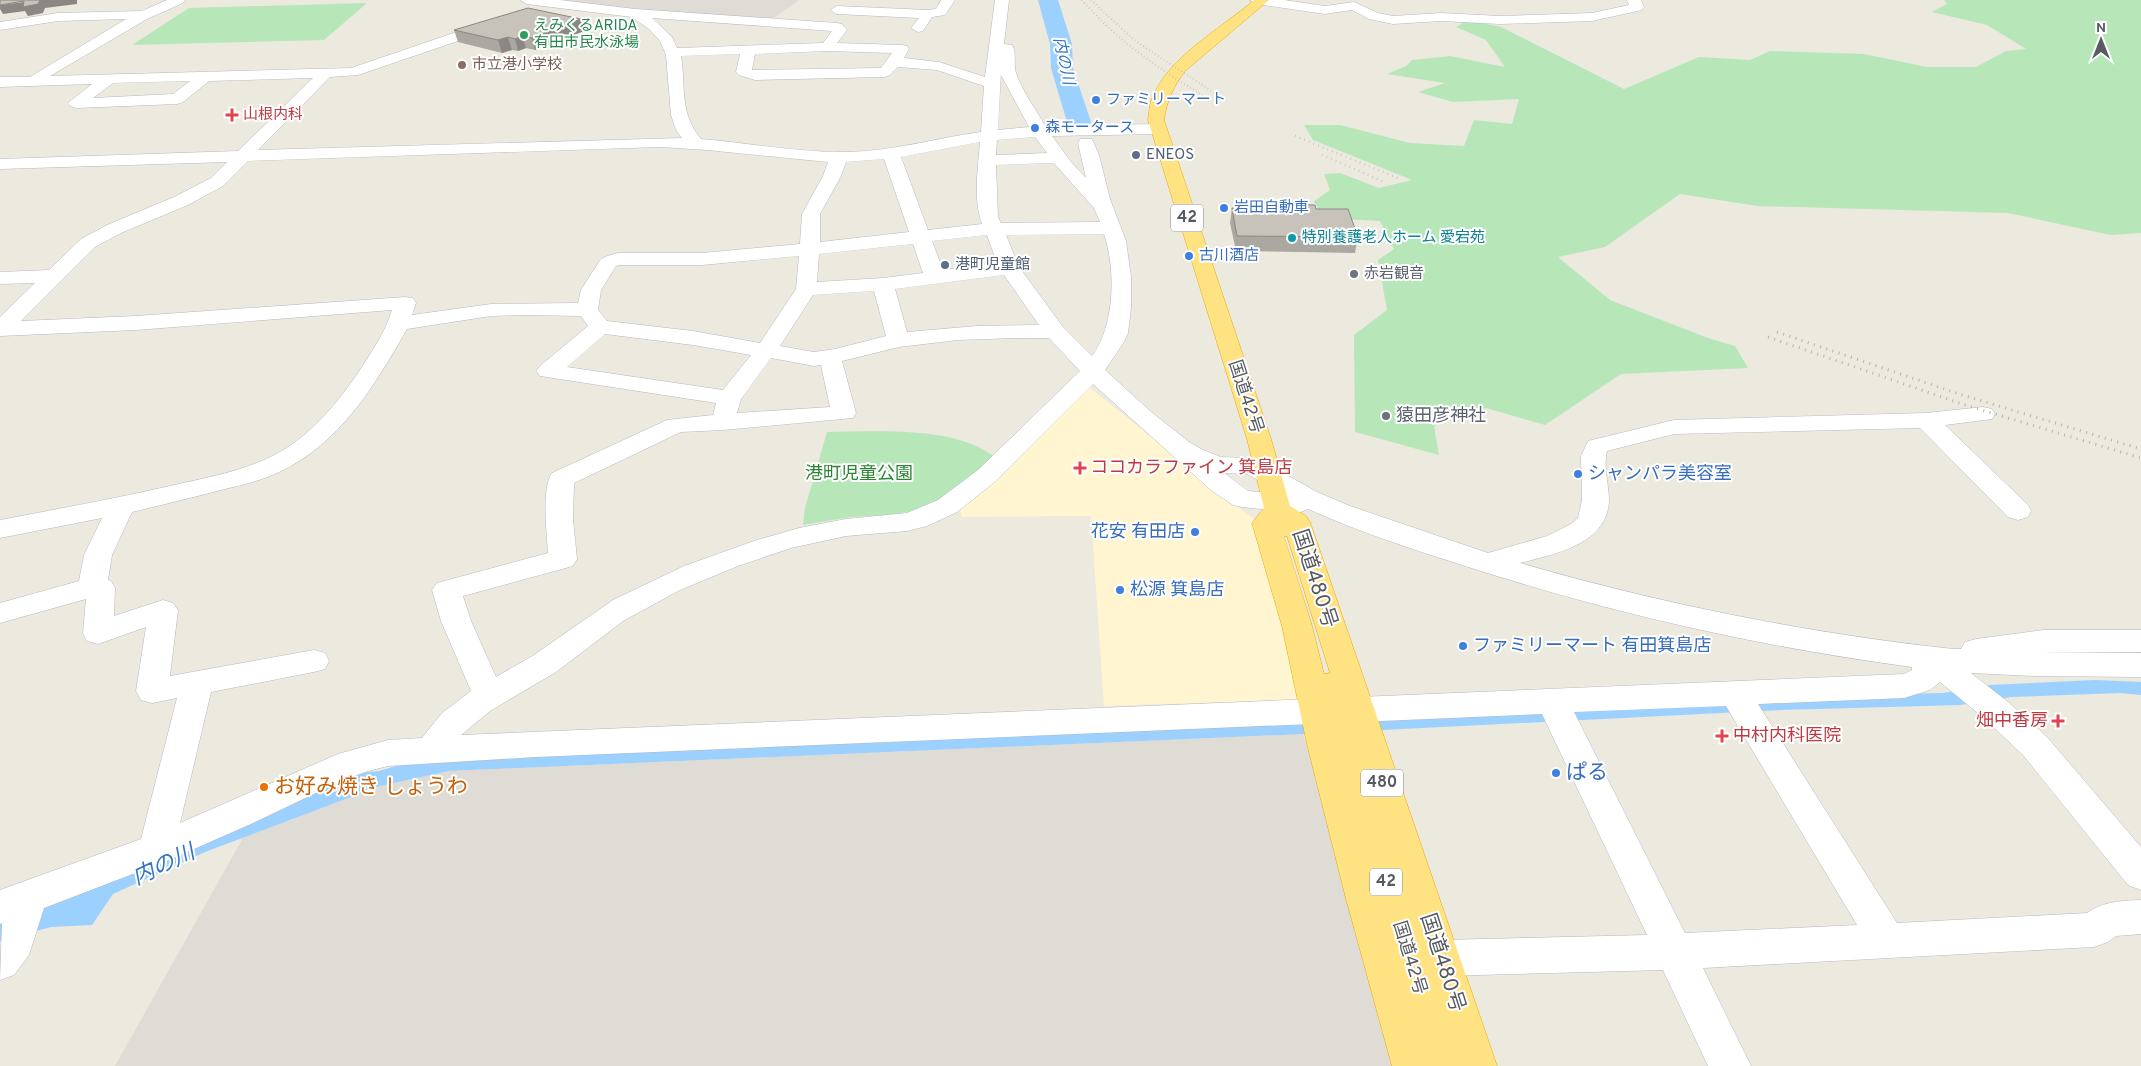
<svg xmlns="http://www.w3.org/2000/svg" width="2141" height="1066" font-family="Overpass,'Noto Sans JP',sans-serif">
  <rect width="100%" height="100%" fill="#ece9de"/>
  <path fill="#fff5d0" d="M1081,384L1094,391L1256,521L1300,700L1104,706L1091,516L962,517L957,501Z"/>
  <g fill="#dfdcd6">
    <path d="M549,0H799L772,19L634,9Z"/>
    <path d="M1303,734L1398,1066H115L244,836L380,786L449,771Z"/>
  </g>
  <g fill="#b7e7b9">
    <path d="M1944,0H2141V233L2111,235L2008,213L1757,206L1680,194L1605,247L1558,257L1610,300L1708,338L1735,346L1748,368L1621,374L1545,425L1486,408L1434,426L1439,455L1355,432L1354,335L1387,310L1378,260L1394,249L1380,221L1324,218L1314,201L1330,190L1324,174L1340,173L1379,188L1412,180L1313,140L1304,125H1340L1410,143L1464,146L1474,120L1512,124L1519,99L1453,102L1418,92L1445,83L1387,74L1406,66L1412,60L1450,56L1505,67L1486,40L1456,27L1468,20L1501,27L1624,89L1699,57L1750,60L1770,51L1864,54L1927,67H1976L2006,51L2026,49L1987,25L1932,12L1947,4Z"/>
    <path d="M367,3L324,40L132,45L189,8Z"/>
    <path d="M827,432C878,432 952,425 995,457L945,498L914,511L887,515L851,517L803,525L805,508Z"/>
  </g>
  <path fill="#9bd0ff" d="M2095,680L2141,682V695L2120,693L2011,697L1960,705L1781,710L1303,734L449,771L380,786L205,852L113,894L92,925L51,927L0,941V918L337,775L379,771L413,761L1783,697L1943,693L1990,685Z"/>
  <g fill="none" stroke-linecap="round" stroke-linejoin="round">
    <path fill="#9bd0ff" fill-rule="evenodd" d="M1038,0H1058L1072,44L1073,68L1091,122L1088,127L1079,129L1070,127L1067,122L1051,68L1050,44Z"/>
    <g stroke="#b6b9bf" stroke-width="1">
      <g id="minor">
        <path d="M167,0H185L183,3L147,19L50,76L351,68L486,22L491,21L498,25L496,28L358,75L330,77L258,150L682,138L676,130L671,115L666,55L660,41L649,29L632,17L527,4L520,0H560L635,9L837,23L842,24L847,30L837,43L902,45L907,46L909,49L904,58L939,62L985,77L995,0H1009L1004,44L1012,45C1017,53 1013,64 1016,73C1022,91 1036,109 1045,126L1158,124L1164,125L1166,129L1164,133L1158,134L1052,136L1071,162L1086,178L1078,143L1080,139H1092L1099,155L1110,199L1126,241L1131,277V308L1128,333L1124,342L1105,370L1150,411L1189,442L1203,450L1221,457L1247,458L1264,462L1317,492L1350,506L1488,553L1547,536L1571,524L1578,518L1582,500L1581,456L1588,441L1674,420L1926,413L1983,407L1992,409L1995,414L1992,419L1945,425L2028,505L2031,511L2028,517L2018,520L2008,517L1920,428L1674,434L1607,451C1603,468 1609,484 1609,501C1607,545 1554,554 1520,563C1662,604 1806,633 1953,649H1961L1965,642L1976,639L2044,630H2141V652L2037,653H2141V677L2033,676L1971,673L2008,702L2047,737L2141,847V890L2128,885L2023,755L1985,719L1940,682L1930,690L1904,698L1758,704L1897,923L2087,913C2104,901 2121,901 2141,900V934L2116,936L2108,942L2094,947L1703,968L1751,1066H1708L1663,970L1441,976L1427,971L1422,958L1427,945L1441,940L1647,935L1542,714L536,757L388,766L368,771L343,780L253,823L169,860L44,908L29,955L14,975L0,980L2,923L0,924V890L141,839L177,698L152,703L141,700L136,691L146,627L98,644L87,641L83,633L86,599L0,623V603L79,581L84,555L102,518L0,538V520C57,509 114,499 170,486C209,477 251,470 285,449C315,430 338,402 358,373C371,353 385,333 392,310L136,330L0,336V317L35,283L0,284V272L49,270L81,239L107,225L174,197L211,178L227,162L0,169V159L238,151L313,78L209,81L183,102L177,104L76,108L70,106L68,103L92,84L0,87V77H30L126,19L58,21L0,30V22L58,13L142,11ZM652,18L832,31L823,43L677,48L672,37ZM827,51L892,53L881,68L752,70L755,54ZM740,54L736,72L739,75L755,80L885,77L890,75L898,67L937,70L984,86L981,132C937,138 893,151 849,152C799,153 750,143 701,139C679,113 686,87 681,56ZM1001,72V75L1029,127L998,130ZM190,81L173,94L93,98L113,83ZM1035,137L1047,153L996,155L997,140ZM980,142C978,168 973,199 982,224L928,230L901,157ZM660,147L707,150L828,162L823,176L802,214L800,244L702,253H618C611,255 603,256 599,262L581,290L578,303L491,304L412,315L416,303L413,298L405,297L136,316L21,321L95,247L121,233L188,205L223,186L248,161ZM884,159L909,232L820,242V214L841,176L846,162ZM1054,163L1094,208L1100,222L1001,223L998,217L996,165ZM1104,234C1116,269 1115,326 1092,356L1063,327L1019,267L1006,235ZM987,235L997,263L943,270L932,241ZM913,244L923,273L883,278L817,282L819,254ZM799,256L796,289L760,343L693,331L607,321L598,310L601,290L616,266L620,265H702ZM1004,275L1039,325L977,326L907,332L895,289ZM874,291L886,336L835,349L814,352L780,346L813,295ZM525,315L581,316L588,326L540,366L536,371L540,376L716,403L713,415L667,420L552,473C541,489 547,534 548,553L437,583L432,590L441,621L471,691L442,713L422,738L388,740L338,754L180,823L211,692L314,672L325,669L329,661L325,653L314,650L170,676L178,610L173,603L163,600L114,616L115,588L111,581L108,580L112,555L132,512C161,505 191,498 221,490C241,485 261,481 279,472C340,444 375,385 407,329L491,316ZM605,334L693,345L751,355L723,390L567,367ZM1016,338H1049L1080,371L978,470L938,500L907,513L846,519L799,528L754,541L684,566L613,600L534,655L496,677L471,621L463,596L573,566L577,559L573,519L574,483L681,432L723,430L853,418L856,413L842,361L899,347L958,340ZM771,358L814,366L821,365L830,407L737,413L741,399ZM1093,384L1212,491L1233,505L1242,507L1298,513L1308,509C1359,532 1412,549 1465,566C1611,613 1760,647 1912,667V670L1904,674L461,735L490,711L556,672L623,621L680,590L738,566L791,548L846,536L907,531L927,526L957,512L996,481ZM1224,473L1247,474L1282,494L1248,491ZM1726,706L1857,925L1685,933L1574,712Z"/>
        <path d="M941,0H955L945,15L932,17L923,31L918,32L911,28L919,18L837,14L830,10L837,6L928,10L936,9Z"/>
        <path d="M1250,0H1284L1325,6L1354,2L1378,13L1393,16L1441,13L1500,16L1592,13L1629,5L1627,0H1641L1644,7L1642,10L1592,21L1500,24L1441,21L1393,24L1369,19L1352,10L1325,14L1257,4Z"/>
      </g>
    </g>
    <g stroke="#eaa800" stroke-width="1">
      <path id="highway" d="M1254,0H1269L1185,71C1173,87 1167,100 1164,120L1271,439L1290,506L1306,516L1310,522L1497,1066H1392L1345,895L1307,744L1282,626L1252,523L1264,508L1247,439L1148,120C1149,114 1149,107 1151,101C1166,58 1221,29 1254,0ZM1284,536H1287L1330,673L1324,674L1312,626Z"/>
    </g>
    <use href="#minor" fill="#fff" fill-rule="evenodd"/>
    <use href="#highway" fill="#ffe382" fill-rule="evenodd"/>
    <g stroke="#b2b3b4" stroke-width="2" stroke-dasharray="0.5 3" stroke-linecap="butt">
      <path d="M1082,0C1117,41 1160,69 1205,97"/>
      <path d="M1091,0L1134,40L1216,94"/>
    </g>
    <g stroke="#b2b3b4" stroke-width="2.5" stroke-dasharray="0.5 4.5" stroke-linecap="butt">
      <path d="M1295,136L1398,178"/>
      <path d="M1322,155L1384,182"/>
    </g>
    <g stroke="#b2b3b4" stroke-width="3" stroke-dasharray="1 5.5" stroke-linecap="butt">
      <path d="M1777,332L1959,394L2141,449"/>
      <path d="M1768,337L1962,404L2141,458"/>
    </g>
  </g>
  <g fill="#aba8a1">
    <path d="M581,19L584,31L535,50L526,48L518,51L512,50L502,53L458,42L454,30Z"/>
    <path d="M1271,204L1316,209L1358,237L1355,253L1236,251L1230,223L1232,208L1271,209Z"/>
  </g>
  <g fill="#8b8883">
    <path d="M40,0H77V4L45,8L43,13L28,16L25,11L3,14L0,9V5Z"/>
    <path d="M581,19L584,31L535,50L532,38Z"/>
    <path d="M522,36L526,48L518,51L515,39Z"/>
    <path d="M508,37L512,50L502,53L498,40Z"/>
  </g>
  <g fill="#c7c3bb" stroke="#8b8883">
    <path d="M0,0H40L38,4L23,7L24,1L0,5Z"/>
    <path d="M528,8L581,19L532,38L522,36L515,39L508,37L498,40L454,30Z"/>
    <path d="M1271,204L1315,205L1316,209H1348L1358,237L1237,236L1232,208L1272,209Z"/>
  </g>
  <circle fill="#2e9e5b" stroke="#fff" stroke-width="2" cx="524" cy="35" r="5"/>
  <circle fill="#8d6e63" stroke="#fff" stroke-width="2" cx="462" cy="65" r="5"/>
  <g fill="#3f7fe0" stroke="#fff" stroke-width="2">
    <circle cx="1096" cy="100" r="5"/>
    <circle cx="1035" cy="128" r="5"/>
    <circle cx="1224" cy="208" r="5"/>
    <circle cx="1189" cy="256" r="5"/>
    <circle cx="1578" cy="474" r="5"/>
    <circle cx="1195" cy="532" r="5"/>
    <circle cx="1120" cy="590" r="5"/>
    <circle cx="1463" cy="646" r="5"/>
    <circle cx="1556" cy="773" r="5"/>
  </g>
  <g fill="#e0444e" stroke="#fff" stroke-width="2">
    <path d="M229.5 107.5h5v5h5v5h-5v5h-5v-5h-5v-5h5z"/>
    <path d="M1077.5 460.5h5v5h5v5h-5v5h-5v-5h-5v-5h5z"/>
    <path d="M2055.5 713.5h5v5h5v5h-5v5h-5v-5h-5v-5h5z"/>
    <path d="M1719.5 728.5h5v5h5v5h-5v5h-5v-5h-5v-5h5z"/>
  </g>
  <g fill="#5c6f8a" stroke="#fff" stroke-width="2">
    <circle cx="1136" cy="155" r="5"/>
    <circle cx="945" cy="265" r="5"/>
  </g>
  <circle fill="#0f9aa8" stroke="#fff" stroke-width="2" cx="1292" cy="238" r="5"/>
  <g fill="#6b7280" stroke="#fff" stroke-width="2">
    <circle cx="1354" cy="274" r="5"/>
    <circle cx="1386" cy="416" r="5"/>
  </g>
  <circle fill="#e8710a" stroke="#fff" stroke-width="2" cx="264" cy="787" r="5"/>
  <g text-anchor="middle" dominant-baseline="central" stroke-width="4" stroke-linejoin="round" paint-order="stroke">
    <g font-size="15" fill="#27864d" stroke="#fff" text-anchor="start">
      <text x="534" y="26">えみくるARIDA<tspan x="534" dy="17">有田市民水泳場</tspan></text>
    </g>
    <g font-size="15" fill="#785e54" stroke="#fff" text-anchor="start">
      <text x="472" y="65">市立港小学校</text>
    </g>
    <g font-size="15" fill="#366cbe" stroke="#fff" text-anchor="start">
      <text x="1106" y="100">ファミリーマート</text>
      <text x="1045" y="128">森モータース</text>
      <text x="1234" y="208">岩田自動車</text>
      <text x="1199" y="256">古川酒店</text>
    </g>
    <g font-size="15" fill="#be3a42" stroke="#fff" text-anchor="start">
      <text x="243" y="115">山根内科</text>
    </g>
    <g font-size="15" fill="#4e5e75" stroke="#fff" text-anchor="start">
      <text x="1146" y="155">ENEOS</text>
      <text x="955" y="265">港町児童館</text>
    </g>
    <g font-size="15" fill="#0d838f" stroke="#fff" text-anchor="start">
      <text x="1302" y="238">特別養護老人ホーム 愛宕苑</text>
    </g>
    <g font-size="15" fill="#5b616d" stroke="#fff" text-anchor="start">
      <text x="1364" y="274">赤岩観音</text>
    </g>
    <g font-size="16" font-style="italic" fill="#3375c2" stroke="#fff">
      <text transform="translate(1063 61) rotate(78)">内の川</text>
    </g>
    <g fill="#fff" stroke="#898c90" stroke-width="1">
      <rect x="1171" y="204.5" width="32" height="27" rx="4"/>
      <rect x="1361" y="769.5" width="42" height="27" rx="4"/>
      <rect x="1370" y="868.5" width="32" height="27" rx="4"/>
    </g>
    <g font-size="16" font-weight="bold" fill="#575b61">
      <text x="1187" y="218">42</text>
      <text x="1382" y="783">480</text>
      <text x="1386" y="882">42</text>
    </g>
    <g font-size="18" fill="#575b61" stroke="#fff">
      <text transform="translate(1245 397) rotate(72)">国道42号</text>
      <text transform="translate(1409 958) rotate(73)">国道42号</text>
    </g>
    <g font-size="18" fill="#5b616d" stroke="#fff" text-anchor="start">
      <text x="1396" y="416">猿田彦神社</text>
    </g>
    <g font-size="18" fill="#be3a42" stroke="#fff" text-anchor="start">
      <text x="1090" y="468">ココカラファイン 箕島店</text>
      <text x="2048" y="721" text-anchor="end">畑中香房</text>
      <text x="1733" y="736">中村内科医院</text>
    </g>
    <g font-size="18" fill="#2d8333" stroke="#fff">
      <text x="859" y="474">港町児童公園</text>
    </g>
    <g font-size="18" fill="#366cbe" stroke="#fff" text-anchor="start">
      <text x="1588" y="474">シャンパラ美容室</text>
      <text x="1185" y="532" text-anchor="end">花安 有田店</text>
      <text x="1130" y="590">松源 箕島店</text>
      <text x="1473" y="646">ファミリーマート 有田箕島店</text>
    </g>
    <g font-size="21" fill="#575b61" stroke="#fff">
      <text transform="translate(1314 579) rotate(72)">国道480号</text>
      <text transform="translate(1442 963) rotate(72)">国道480号</text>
    </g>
    <g font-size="21" fill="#366cbe" stroke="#fff" text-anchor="start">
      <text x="1566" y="773">ぱる</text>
    </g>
    <g font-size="21" fill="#c56008" stroke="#fff" text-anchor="start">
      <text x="274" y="787">お好み焼き しょうわ</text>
    </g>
    <g font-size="22" font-style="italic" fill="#3375c2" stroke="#fff">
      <text transform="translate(164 866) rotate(-25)">内の川</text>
    </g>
  </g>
  <g transform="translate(2101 40)" stroke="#ffffff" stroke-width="4" paint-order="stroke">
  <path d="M0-4L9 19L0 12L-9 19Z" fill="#575b61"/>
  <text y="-8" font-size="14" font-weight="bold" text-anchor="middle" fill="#575b61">N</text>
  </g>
</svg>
